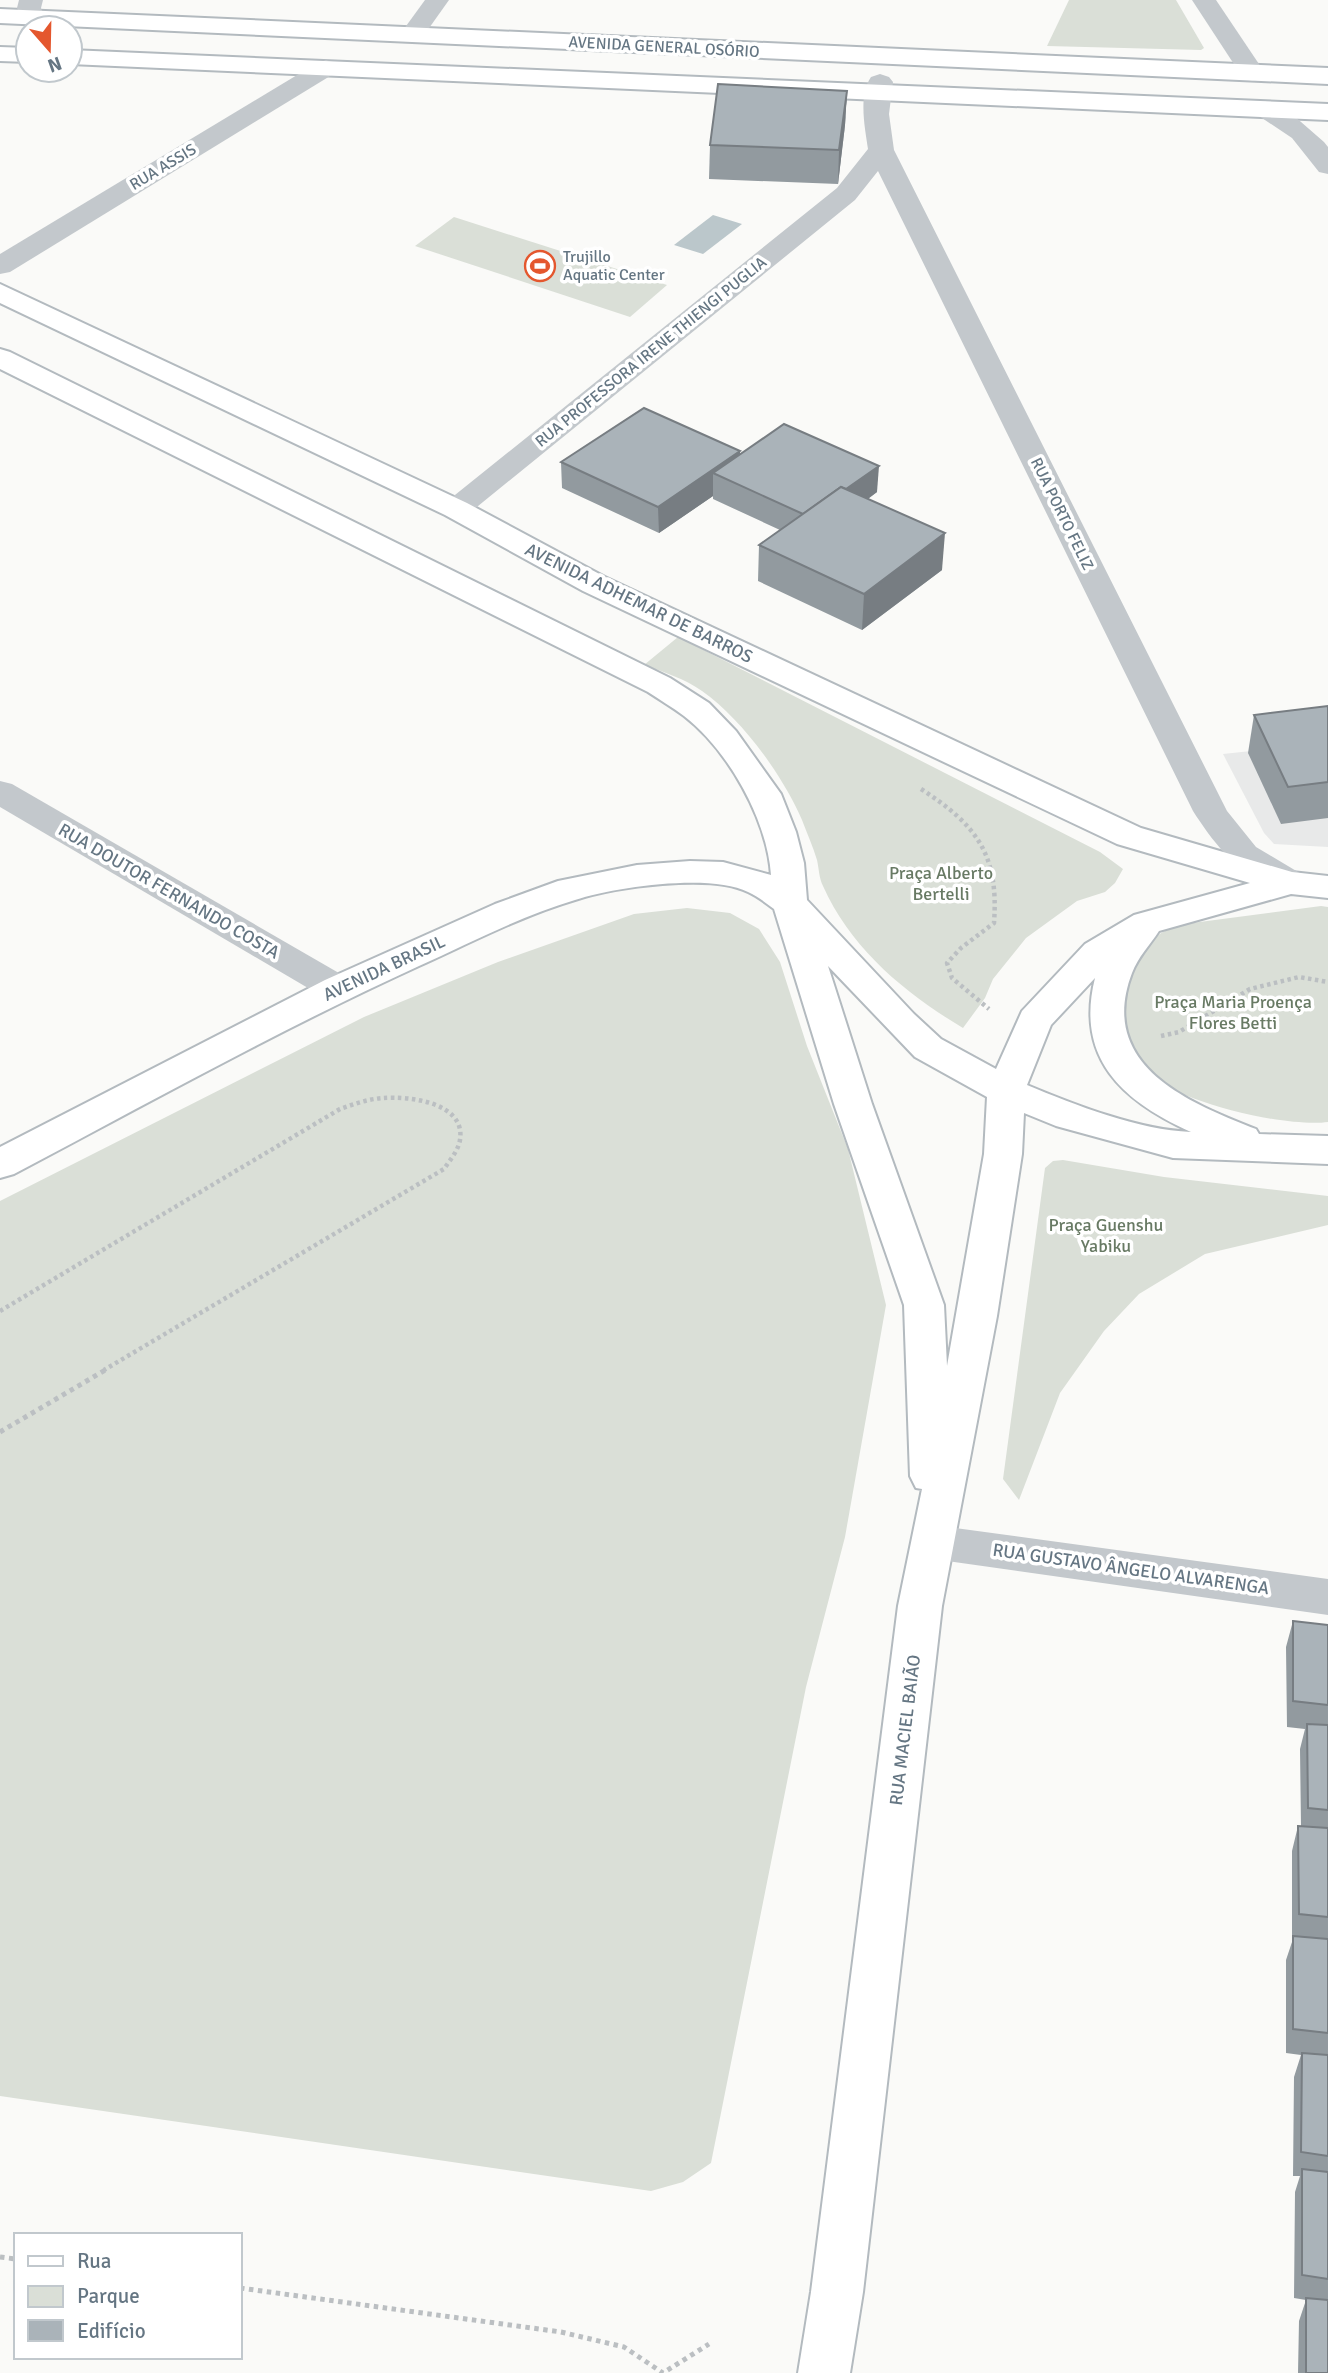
<svg xmlns="http://www.w3.org/2000/svg" width="1328" height="2373" font-family="Signika,sans-serif">
  <rect width="100%" height="100%" fill="#fafaf8"/>
  <path fill="#e8e9e9" d="M1328,743V847L1274,844L1264,833L1223,754Z"/>
  <g fill="#dadfd7">
    <path d="M1069,0H1176L1204,48L1201,50L1047,46Z"/>
    <path d="M454,217L667,285L630,317L415,246Z"/>
    <path d="M678,637L1100,852L1123,869L1115,883L1105,892L1077,901L1026,938L993,979L985,998L963,1028C906,994 851,949 823,886C819,878 819,869 817,860C813,847 807,833 802,820C783,776 742,719 702,691C685,679 664,672 644,665Z"/>
    <path d="M1321,906L1328,907V1122C1285,1128 1166,1101 1139,1065C1135,1060 1133,1051 1130,1045C1127,1038 1122,1029 1120,1021C1114,993 1136,954 1157,936C1167,928 1180,926 1192,923Z"/>
    <path d="M687,908L730,913L759,929L780,962L807,1046L848,1149L886,1305L845,1537L806,1687L711,2163L683,2182L651,2191L0,2096V1201L364,1017L498,962L634,914Z"/>
    <path d="M1063,1160L1164,1177L1328,1196V1225L1205,1254L1139,1294L1104,1331L1060,1393L1019,1500L1003,1479L1045,1168L1053,1161Z"/>
  </g>
  <path fill="#bbc7cb" d="M713,215L742,224L703,254L674,245Z"/>
  <g fill="none" stroke-linecap="round" stroke-linejoin="round">
    <g stroke="#b3babf" stroke-width="4">
      <g id="secondary">
        <path d="M0,9L1328,68V84L0,23Z"/>
        <path d="M0,47L28,48V62L0,61Z"/>
        <path d="M70,50L1328,104V120L70,64Z"/>
        <path d="M0,284L467,503L605,577L1141,828L1292,872L1328,876V898L1291,894L1159,931C1150,945 1138,957 1132,973C1097,1065 1187,1102 1256,1129L1259,1134L1328,1136V1164L1173,1158L1056,1126L1024,1113L1022,1154L997,1316L942,1606L863,2292L850,2373H798L811,2292L898,1606L922,1489L916,1488L910,1476L904,1305L834,1104L774,909C766,903 757,896 748,892C711,873 615,887 575,900C521,916 470,943 419,966C281,1029 148,1103 14,1174L0,1178V1147L325,980L495,904L558,881L637,865L690,861L723,862L771,875C767,819 728,750 684,716C672,707 660,700 648,692L0,369V349L10,352L670,678L709,703L736,731L781,794L796,832L804,863L807,900L914,1014L941,1039L996,1069L1022,1011L1085,944L1134,915L1250,883L1117,844L583,591L445,515L0,303ZM828,966L915,1057L987,1097L984,1154L947,1366L944,1305L872,1104ZM1095,978C1075,1058 1122,1101 1191,1132C1139,1130 1075,1105 1027,1085L1051,1025Z"/>
      </g>
    </g>
    <g stroke="#bbbfc2" stroke-width="4.5" stroke-dasharray="3.5 3.5" stroke-linecap="butt">
      <path d="M921,789C977,825 999,855 994,923L961,948L947,963L952,978L989,1009"/>
      <path d="M1161,1036L1179,1032L1250,989L1299,977L1328,982"/>
      <path d="M0,1311L340,1109C354,1104 368,1099 383,1098C408,1096 466,1102 460,1140C458,1151 450,1160 444,1169L104,1370"/>
    </g>
    <g stroke="#bbbfc2" stroke-width="5" stroke-dasharray="4.5 4.5" stroke-linecap="butt">
      <path d="M0,1432L107,1369"/>
      <path d="M0,2257L16,2259"/>
      <path d="M240,2288L561,2332L624,2347L663,2373L709,2344"/>
    </g>
    <g fill="#c3c8cc" fill-rule="evenodd">
      <path d="M19,0H43L41,8L44,17L41,22L32,24L23,22L17,8Z"/>
      <path d="M425,0H449L422,38L413,40L404,38L401,33Z"/>
      <path d="M1192,0H1216L1265,73L1261,78L1252,81L1243,78Z"/>
      <path d="M326,60L335,63L339,68L335,73L10,272L0,274V254L317,63Z"/>
      <path d="M880,74L889,77L893,82L889,114L894,150L1227,811L1256,847L1303,875L1308,883L1303,891C1258,903 1214,844 1193,811L878,171L855,200L467,515L456,518L445,515L441,509L445,503L837,188L868,149C865,128 858,96 871,77Z"/>
      <path d="M1265,101L1293,115L1324,142L1328,147V174L1319,172L1292,138L1256,114L1252,109L1256,104Z"/>
      <path d="M0,781L12,784L351,980L356,989L351,998L338,1001L325,998L0,807Z"/>
      <path d="M933,1525L1328,1579V1615L933,1559L918,1554L912,1542L918,1530Z"/>
    </g>
    <use href="#secondary" fill="#fff" fill-rule="evenodd"/>
  </g>
  <g fill="#929a9f">
    <path d="M847,91L845,125L838,184L709,179L710,145Z"/>
    <path d="M740,451V454L877,492L868,499L942,570L862,630L758,581L759,545L780,530L713,499V496L659,533L562,488L561,462Z"/>
    <path d="M1328,706V818L1281,824L1248,753L1254,715Z"/>
    <path d="M1293,1621L1328,1625V2373H1298L1299,2321L1306,2300L1294,2298L1295,2192L1300,2176H1293L1294,2077L1301,2055L1286,2053V1960L1293,1939L1292,1938V1851L1298,1826H1301L1300,1749L1305,1729L1287,1727L1286,1647Z"/>
  </g>
  <g fill="#777d82">
    <path d="M847,91L845,125L838,184L839,150Z"/>
    <path d="M740,451V477L713,473V496L659,533L658,507Z"/>
    <path d="M879,466L877,492L808,542L809,516Z"/>
    <path d="M945,533L942,570L862,630L864,594Z"/>
  </g>
  <g fill="#aab3b9" stroke="#777d82" stroke-width="2">
    <path d="M718,84L847,91L839,150L710,145Z"/>
    <path d="M644,408L740,451L658,507L561,462Z"/>
    <path d="M784,424L879,466L846,489L841,487L803,514L713,473Z"/>
    <path d="M841,487L945,533L864,594L759,545Z"/>
    <path d="M1328,706V782L1288,787L1254,715Z"/>
    <path d="M1293,1621L1328,1625V1705L1293,1701Z"/>
    <path d="M1307,1724L1328,1725V1810L1308,1808Z"/>
    <path d="M1298,1826L1328,1828V1917L1299,1914Z"/>
    <path d="M1293,1936L1328,1939V2033L1293,2029Z"/>
    <path d="M1302,2053L1328,2055V2156L1301,2152Z"/>
    <path d="M1302,2169L1328,2172V2279L1302,2275Z"/>
    <path d="M1306,2298L1328,2300V2373H1306Z"/>
  </g>
  <defs>
    <g id="stadium-ring" transform="scale(1.575)"><circle r="9.5" fill="#fff" stroke="#e4572e" stroke-width="1.5"/><path d="M0-5a6.5 5 0 1 0 0 10a6.5 5 0 1 0 0-10ZM-3.5-1.8h7v3.6h-7Z" fill="#e4572e"/></g>
  </defs>
  <g fill-rule="evenodd">
    <use href="#stadium-ring" x="540" y="266"/>
  </g>
  <g text-anchor="middle" dominant-baseline="central" stroke-width="7" stroke-linejoin="round" paint-order="stroke">
    <g font-size="16" fill="#657683" stroke="#fff">
      <text transform="translate(664 47) rotate(3)">AVENIDA GENERAL OSÓRIO</text>
      <text transform="translate(163 167) rotate(-31)">RUA ASSIS</text>
      <text transform="translate(651 352) rotate(-39)">RUA PROFESSORA IRENE THIENGI PUGLIA</text>
      <text transform="translate(1062 514) rotate(64)">RUA PORTO FELIZ</text>
    </g>
    <g font-size="16" fill="#657683" stroke="#fff" text-anchor="start">
      <text x="563" y="257">Trujillo<tspan x="563" dy="18">Aquatic Center</tspan></text>
    </g>
    <g font-size="18" fill="#657683" stroke="#fff">
      <text transform="translate(639 603) rotate(26)">AVENIDA ADHEMAR DE BARROS</text>
      <text transform="translate(169 891) rotate(30)">RUA DOUTOR FERNANDO COSTA</text>
      <text transform="translate(384 968) rotate(-25)">AVENIDA BRASIL</text>
      <text transform="translate(1131 1569) rotate(8)">RUA GUSTAVO ÂNGELO ALVARENGA</text>
      <text transform="translate(905 1730) rotate(-83)">RUA MACIEL BAIÃO</text>
    </g>
    <g font-size="18" fill="#687a64" stroke="#fff">
      <text x="941" y="873">Praça Alberto<tspan x="941" dy="21">Bertelli</tspan></text>
      <text x="1233" y="1002">Praça Maria Proença<tspan x="1233" dy="21">Flores Betti</tspan></text>
      <text x="1106" y="1225">Praça Guenshu<tspan x="1106" dy="21">Yabiku</tspan></text>
    </g>
  </g>
  <rect x="14" y="2233" width="228" height="126" fill="#ffffff" stroke="#c1c8cd" stroke-width="2"/>
  <rect x="28" y="2256" width="35" height="10" fill="#ffffff" stroke="#c1c8cd" stroke-width="2"/>
  <text x="77" y="2268" font-size="21" fill="#657683">Rua</text>
  <rect x="28" y="2286" width="35" height="21" fill="#dadfd7" stroke="#c1c8cd" stroke-width="2"/>
  <text x="77" y="2303" font-size="21" fill="#657683">Parque</text>
  <rect x="28" y="2320" width="35" height="21" fill="#aab3b9" stroke="#c1c8cd" stroke-width="2"/>
  <text x="77" y="2338" font-size="21" fill="#657683">Edifício</text>
  <g transform="translate(49 49) rotate(160)"><circle r="33" fill="#ffffff" stroke="#c1c8cd" stroke-width="2"/>
  <path d="M0-5L12 26L0 18L-12 26Z" fill="#e4572e"/>
  <text y="-10" font-size="19" font-weight="bold" text-anchor="middle" fill="#657683">N</text>
  </g>
</svg>
